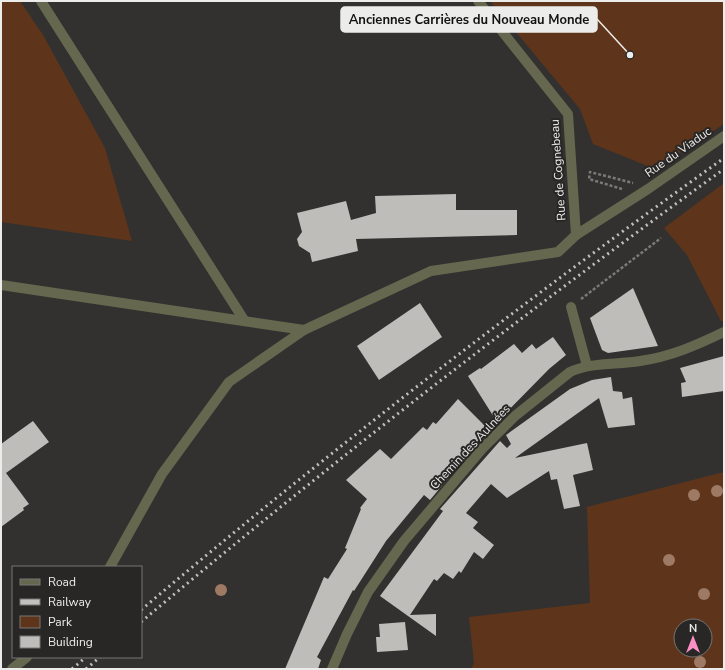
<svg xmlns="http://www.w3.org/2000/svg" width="725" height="670" font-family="'Nunito Sans',sans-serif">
  <rect width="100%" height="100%" fill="#32312f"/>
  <g fill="#5e351b" fill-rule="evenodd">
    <path d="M1,1H20L43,35L105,148L132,241L1,222Z"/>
    <path d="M490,1H724V124L655,169L593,144L580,109Z"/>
    <path d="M724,183V321H721L687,255L664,228Z"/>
    <path d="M724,472V669H471L474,663L469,617L590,603L587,507ZM681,626H705V650H681Z"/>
  </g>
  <g fill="#bfbdba">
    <path d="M456,194V210H517V235L356,239L358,251L312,262L310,253L299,246L297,239L302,232L297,213L346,201L351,220L376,213L375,196Z"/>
    <path d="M633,288L658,346L608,353L602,350L590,318Z"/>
    <path d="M420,303L442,337L379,380L357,346Z"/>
    <path d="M553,337L566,355L549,369L497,422L468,376L480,368L481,369L514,344L522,353L532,344L536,349Z"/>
    <path d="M724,356V391L682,397L681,383L686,382L680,368Z"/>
    <path d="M611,377L613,391L622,392L623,399L632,397L635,425L608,428L599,398L515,458L587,443L593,470L573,475L580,506L564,509L557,479L551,480L549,471L507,498L491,484L466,513L478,522L473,528L494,545L483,559L474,552L461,573L459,571L453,579L444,573L437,581L434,579L410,615L436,614V636L380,596L443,511L440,509L500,441L507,448L511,444L506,435L570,389L592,380Z"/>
    <path d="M458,399L489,430L475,444L476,445L430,500L424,495L386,541L354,591L353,590L317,657L321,660L318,669H285L324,577L328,579L347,549L345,548L361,509L360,508L367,499L346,480L380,449L391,459L423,427L427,430L433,422L436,424Z"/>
    <path d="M33,421L49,442L6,473L29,504L23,508L24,510L1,527V444Z"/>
    <path d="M405,622L408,650L377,652L376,637H380L379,624Z"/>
  </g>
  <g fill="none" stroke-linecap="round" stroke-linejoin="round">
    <g stroke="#7a7a78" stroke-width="2.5" stroke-dasharray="3 2" stroke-linecap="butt">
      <path d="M622,189L589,179L590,172L633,183"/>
      <path d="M581,299L661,238"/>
    </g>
    <g stroke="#65684f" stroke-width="10">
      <path d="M41,1L244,320"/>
      <path d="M478,1L568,114L576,235L648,189L724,136"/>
      <path d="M1,285L304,330"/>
      <path d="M571,307L587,366"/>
      <path d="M110,567L162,474L229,382L304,330L431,271L558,252L576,235"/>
      <path d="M12,669L27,657"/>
      <path d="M332,669L347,634L368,592L404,541L482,449L515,416L570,372C592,362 616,365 640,361C670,357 697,345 724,332"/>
    </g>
    <g stroke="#c0c0be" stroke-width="3" stroke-dasharray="2 4" stroke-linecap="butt">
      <path d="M141,610C329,451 524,301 724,158"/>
      <path d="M141,622C329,464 524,313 724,169"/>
      <path d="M72,669L86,657"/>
      <path d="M86,669L100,657"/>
    </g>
  </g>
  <g fill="#9e7a64">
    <circle cx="717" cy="491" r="6"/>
    <circle cx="694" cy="495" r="6"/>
    <circle cx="669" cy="560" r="6"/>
    <circle cx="221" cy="590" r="6"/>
    <circle cx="704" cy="594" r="6"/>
    <circle cx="700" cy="662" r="6"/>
  </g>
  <g text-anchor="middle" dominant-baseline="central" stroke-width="4" stroke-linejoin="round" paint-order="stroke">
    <g font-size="12" fill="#ececea" stroke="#282725">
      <text transform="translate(678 152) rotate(-35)">Rue du Viaduc</text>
      <text transform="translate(558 170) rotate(-94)">Rue de Cognebeau</text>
      <text transform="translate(470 447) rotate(-47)">Chemin des Aulnées</text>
    </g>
  </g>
  <path fill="none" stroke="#ececea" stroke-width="1.5" d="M630 55L597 19"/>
  <circle fill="#ececea" stroke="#282725" stroke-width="1.5" cx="630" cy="55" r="4"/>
  <rect fill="#ececea" stroke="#ececea" stroke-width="1.5" x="341" y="7" width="256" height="25" rx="4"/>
  <g font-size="13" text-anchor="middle" font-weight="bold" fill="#111">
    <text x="469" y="24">Anciennes Carrières du Nouveau Monde</text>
  </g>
  <rect width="725" height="670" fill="none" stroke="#ececea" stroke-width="4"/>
  <rect x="12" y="566" width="130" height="92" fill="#282725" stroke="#767674"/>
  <rect x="20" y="579" width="20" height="6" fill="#65684f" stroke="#767674"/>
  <text x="48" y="586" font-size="12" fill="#ececea">Road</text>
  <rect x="20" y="599" width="20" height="6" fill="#c0c0be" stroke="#767674"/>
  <text x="48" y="606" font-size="12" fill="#ececea">Railway</text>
  <rect x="20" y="616" width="20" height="12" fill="#5e351b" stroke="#767674"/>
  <text x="48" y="626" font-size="12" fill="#ececea">Park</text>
  <rect x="20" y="636" width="20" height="12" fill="#bfbdba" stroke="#767674"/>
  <text x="48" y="646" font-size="12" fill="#ececea">Building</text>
  <g transform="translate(693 638)"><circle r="19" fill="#282725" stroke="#767674"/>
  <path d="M0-3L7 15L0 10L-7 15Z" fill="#fb8fc5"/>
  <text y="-6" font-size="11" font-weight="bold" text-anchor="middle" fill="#ececea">N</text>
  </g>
</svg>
